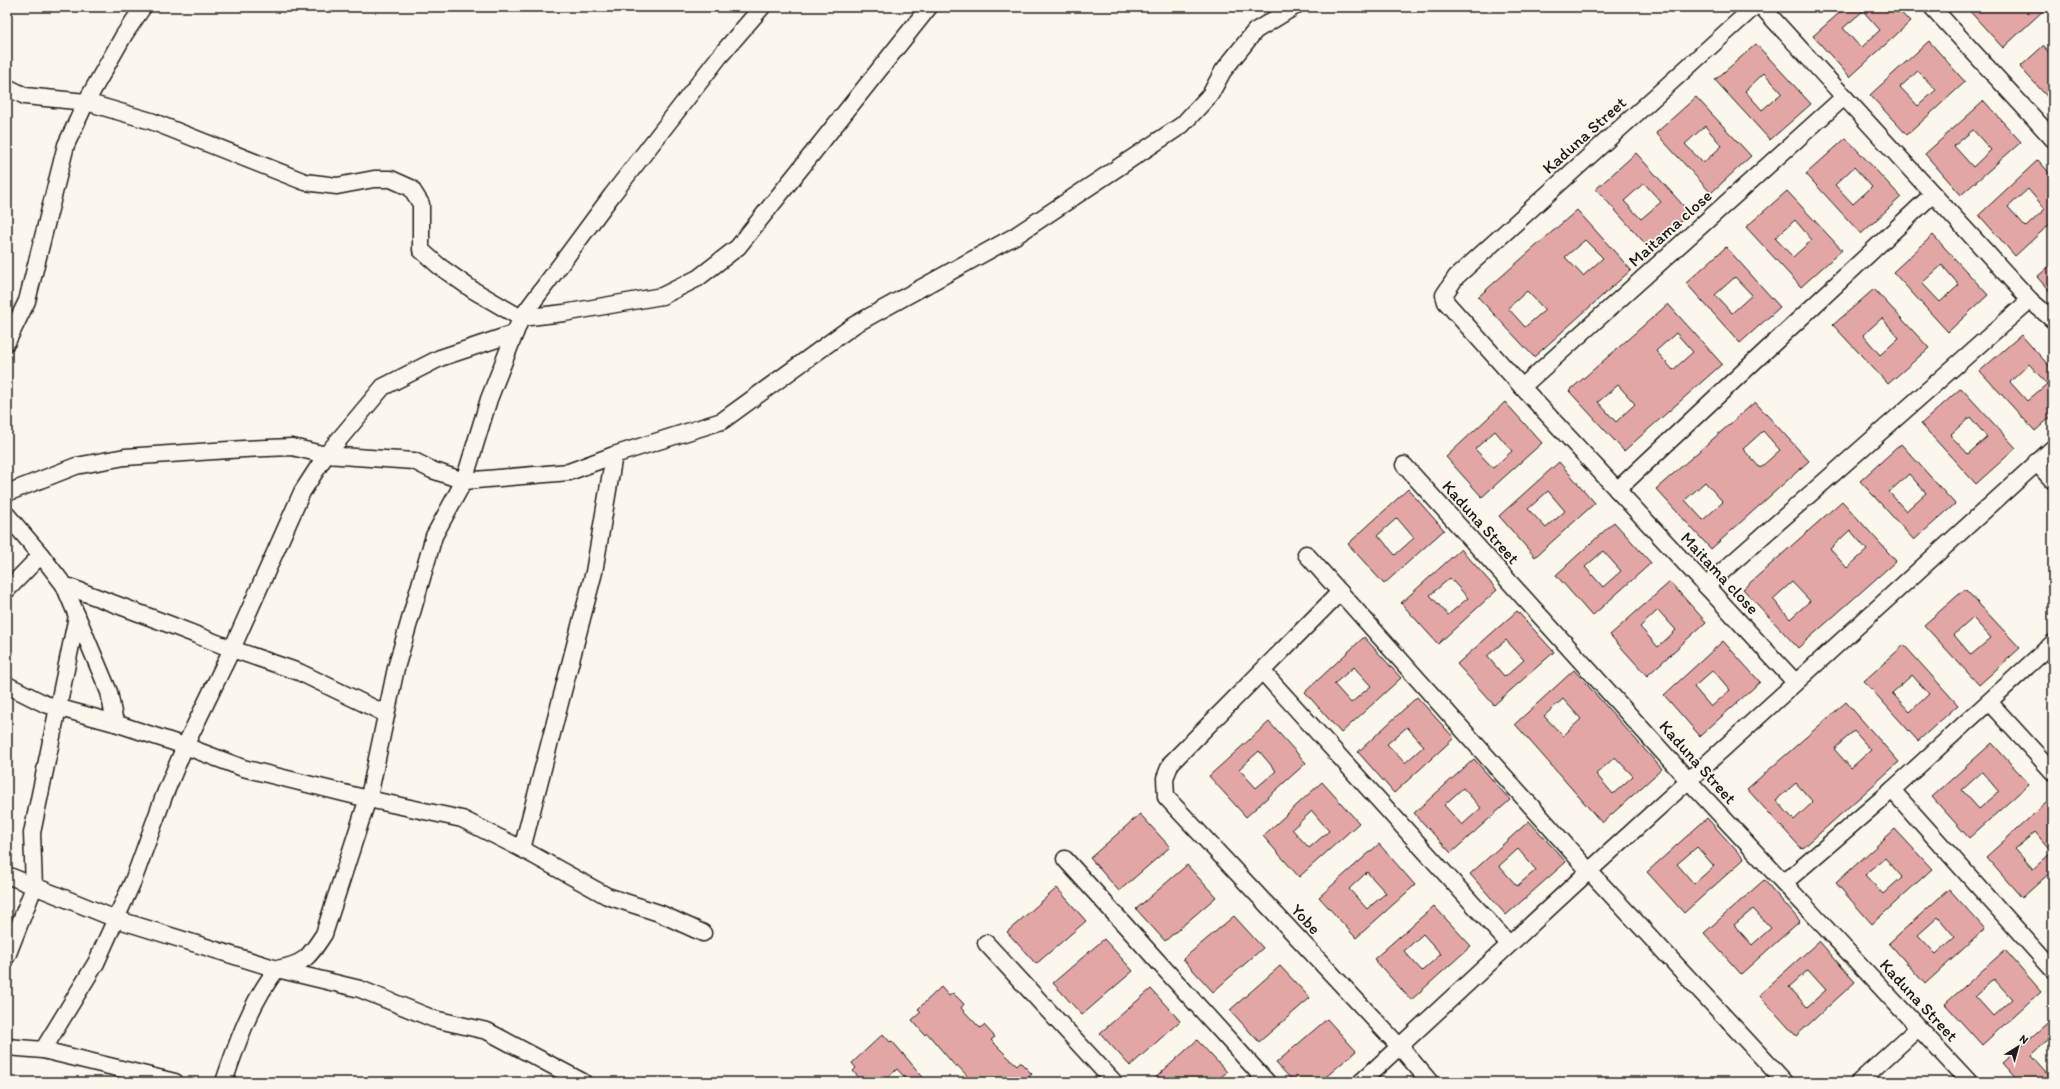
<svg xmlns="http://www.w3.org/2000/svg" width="2060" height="1089" font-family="Itim,sans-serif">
  <rect width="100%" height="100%" fill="#fbf7ec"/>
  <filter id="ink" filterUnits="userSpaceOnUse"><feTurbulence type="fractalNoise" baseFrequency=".025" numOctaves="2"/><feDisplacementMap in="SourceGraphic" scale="8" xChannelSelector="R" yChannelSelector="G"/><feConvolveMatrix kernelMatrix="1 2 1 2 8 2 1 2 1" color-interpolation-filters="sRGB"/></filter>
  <g filter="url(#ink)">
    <g fill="#e2a7a5" stroke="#1c1c1c" fill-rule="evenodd">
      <path d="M1846,7H1896L1910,22L1850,77L1813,36ZM1863,11L1880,30L1861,48L1843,28Z"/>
      <path d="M1966,7H2047L2003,48Z"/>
      <path d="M1929,41L1965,82L1907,135L1870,95ZM1918,71L1936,90L1918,106L1900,87Z"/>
      <path d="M1756,44L1811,104L1770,140L1715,80ZM1764,73L1782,93L1762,110L1745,91Z"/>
      <path d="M2043,46L2053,57V103L2020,67Z"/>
      <path d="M1696,97L1751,156L1711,193L1656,133ZM1705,126L1722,146L1703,163L1685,144Z"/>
      <path d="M1984,101L2021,142L1961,195L1925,154ZM1973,130L1991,150L1973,167L1954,146Z"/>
      <path d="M1846,138L1901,197L1861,234L1806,174ZM1854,167L1872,187L1853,204L1835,185Z"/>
      <path d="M1636,153L1690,213L1650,249L1596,189ZM1644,183L1661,202L1641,219L1624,201Z"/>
      <path d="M2038,160L2053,177V221L2015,256L1979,215ZM2028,189L2045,209L2026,227L2008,207Z"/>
      <path d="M1787,191L1842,250L1801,287L1746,227ZM1795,220L1812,240L1793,257L1775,238Z"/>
      <path d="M1577,210L1631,270L1534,357L1478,297ZM1585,240L1603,258L1583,276L1565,257ZM1527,291L1545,310L1525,327L1508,308Z"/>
      <path d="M1933,235L1988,295L1948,332L1893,272ZM1942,265L1959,285L1940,302L1922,283Z"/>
      <path d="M1726,247L1780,307L1740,343L1686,283ZM1735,277L1752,295L1732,313L1715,295Z"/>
      <path d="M2053,263V295L2037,277Z"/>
      <path d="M1874,289L1929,348L1888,384L1833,325ZM1882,318L1899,338L1880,355L1863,335Z"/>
      <path d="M1668,304L1722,364L1624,451L1569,391ZM1676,333L1693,352L1673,370L1656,351ZM1618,385L1635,404L1616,422L1598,402Z"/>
      <path d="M2021,335L2053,370V415L2035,431L1980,371ZM2029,364L2047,384L2027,401L2010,382Z"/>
      <path d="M1961,388L2016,448L1976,484L1921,424ZM1970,417L1987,437L1968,454L1950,435Z"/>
      <path d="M1505,402L1542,443L1482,497L1446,457ZM1495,431L1512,451L1493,468L1475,449Z"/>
      <path d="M1755,402L1809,461L1711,549L1656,489ZM1763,431L1780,450L1760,468L1743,449ZM1705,482L1723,502L1703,520L1685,500Z"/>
      <path d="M1901,444L1955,504L1914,540L1860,481ZM1909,474L1926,493L1906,511L1889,492Z"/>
      <path d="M1559,462L1595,503L1535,557L1499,516ZM1548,491L1565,511L1546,528L1528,509Z"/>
      <path d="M1408,489L1444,530L1384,584L1348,544ZM1397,518L1414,538L1395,555L1378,535Z"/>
      <path d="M1842,501L1896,561L1798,648L1743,589ZM1850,530L1867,550L1847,568L1830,549ZM1792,582L1810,601L1790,619L1773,599Z"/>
      <path d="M1614,522L1651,563L1592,616L1556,575ZM1603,551L1621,571L1603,587L1585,567Z"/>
      <path d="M1461,549L1497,590L1438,644L1401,603ZM1450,578L1468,598L1448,615L1430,595Z"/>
      <path d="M1670,582L1706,622L1647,676L1610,635ZM1658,610L1676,630L1658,647L1640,627Z"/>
      <path d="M1965,589L2020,648L1979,685L1924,625ZM1973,618L1991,638L1971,655L1954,635Z"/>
      <path d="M1517,611L1554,652L1494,705L1457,664ZM1506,640L1524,660L1505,677L1487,656Z"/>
      <path d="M1364,637L1401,678L1341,733L1305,692ZM1354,667L1371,686L1351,703L1334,684Z"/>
      <path d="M1723,641L1760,682L1700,736L1664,695ZM1713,670L1730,690L1711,707L1694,687Z"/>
      <path d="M1904,645L1958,705L1918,741L1864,681ZM1912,675L1929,694L1910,712L1892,693Z"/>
      <path d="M1574,670L1662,769L1602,823L1515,724ZM1563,699L1581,719L1563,736L1544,716ZM1615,757L1633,776L1613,794L1596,774Z"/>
      <path d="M1417,697L1454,738L1394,793L1358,752ZM1407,727L1424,746L1405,763L1387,744Z"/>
      <path d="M1846,702L1899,762L1802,849L1747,789ZM1854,731L1871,750L1851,768L1834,749ZM1796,783L1813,802L1794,820L1776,800Z"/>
      <path d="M1269,722L1306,763L1246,817L1209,776ZM1259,751L1276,771L1256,788L1239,769Z"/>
      <path d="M1992,743L2029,784L1969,838L1932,797ZM1982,772L1999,792L1979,809L1962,790Z"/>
      <path d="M1474,759L1510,800L1451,853L1414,813ZM1463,788L1481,808L1462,825L1444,805Z"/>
      <path d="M1322,782L1359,823L1299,877L1263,836ZM1312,811L1329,831L1309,848L1292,829Z"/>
      <path d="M2046,803L2053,811V870L2022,898L1986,857ZM2035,832L2052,852L2033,869L2015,849Z"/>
      <path d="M1140,814L1170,847L1119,891L1090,858Z"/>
      <path d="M1707,818L1744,859L1684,913L1647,872ZM1697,847L1714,866L1694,884L1677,864Z"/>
      <path d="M1529,821L1566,862L1506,915L1470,874ZM1518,849L1536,870L1517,886L1499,866Z"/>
      <path d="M1895,829L1932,869L1872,924L1836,883ZM1885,858L1902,877L1883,894L1865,875Z"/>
      <path d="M1379,844L1415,885L1356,938L1319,897ZM1367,872L1386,893L1367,909L1349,889Z"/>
      <path d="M1187,865L1216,897L1165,941L1136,909Z"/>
      <path d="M1764,880L1800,921L1741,974L1704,933ZM1753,909L1771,928L1752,945L1734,925Z"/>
      <path d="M1057,888L1086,921L1036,964L1007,932Z"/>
      <path d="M1949,889L1985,929L1925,984L1889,943ZM1938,917L1955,937L1936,954L1918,935Z"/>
      <path d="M1434,906L1471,946L1411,1000L1374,959ZM1423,934L1441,954L1422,971L1404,951Z"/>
      <path d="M1234,916L1263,948L1213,992L1183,959Z"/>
      <path d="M1104,939L1133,971L1082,1015L1053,983Z"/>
      <path d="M1819,941L1855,982L1796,1036L1759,995ZM1808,970L1826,990L1807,1007L1789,987Z"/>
      <path d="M2005,950L2041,991L1982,1045L1945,1004ZM1994,979L2012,999L1993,1016L1975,996Z"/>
      <path d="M1280,966L1310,998L1259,1042L1230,1010Z"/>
      <path d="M941,987L949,996L953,993L964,1004L961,1008L980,1028L984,1025L995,1037L991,1040L1008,1057L1017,1065L1020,1062L1032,1074L1023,1082H973L957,1065L956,1067L927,1033L925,1035L912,1020L921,1012L918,1009Z"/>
      <path d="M1151,989L1180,1021L1130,1066L1100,1033Z"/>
      <path d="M2053,1018V1035L2032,1055L2053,1079V1082H2019L2002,1063Z"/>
      <path d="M1327,1019L1356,1051L1320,1082H1294L1276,1063Z"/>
      <path d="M883,1034L890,1042L892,1041L927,1082H909L897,1069L883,1082H863L853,1071L856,1068L852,1063Z"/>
      <path d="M1197,1040L1227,1072L1215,1082H1151Z"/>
    </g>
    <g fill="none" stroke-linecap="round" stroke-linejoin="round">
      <g stroke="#1c1c1c" stroke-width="19">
        <g id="street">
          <path d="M1754,7L1456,277L1444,295L1446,302L1522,387L1795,682"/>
          <path d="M1762,7L2030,300L2053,320"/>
          <path d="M1932,7L2053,139"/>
          <path d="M7,87L25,96L86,102L151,121L305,182L337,186L374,179H391L411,188L421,204V250L439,266L473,290L521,318L564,313L662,296L698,278L738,247L929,7"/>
          <path d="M7,342L27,301L66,145L86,102L124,35L143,7"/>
          <path d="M1522,387L1844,97"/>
          <path d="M2036,462L2053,481"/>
          <path d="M1404,465L1688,780L1969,1082"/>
          <path d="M1617,490L1933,194"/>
          <path d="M7,493L76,466L125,457L244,449L292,447L326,455L414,461L432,470L464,481L569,472L614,455L722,421L854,325L1015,236L1182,125L1210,95L1223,71L1255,31L1294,7"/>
          <path d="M7,515L41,555L7,590"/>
          <path d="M1306,554L1589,871L1785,1082"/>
          <path d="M41,555L64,585L109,692L115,723"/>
          <path d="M64,585L171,625L232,649L299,672L386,714"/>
          <path d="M1706,586L2030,300"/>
          <path d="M1340,592L1171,763L1165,778L1166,797L1400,1047L1430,1082"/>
          <path d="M1263,672L1509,944"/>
          <path d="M7,685L45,704L115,723L185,746L243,768L368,799L462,819L522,849L607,896L659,913L703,933"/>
          <path d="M1989,702L2053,772"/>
          <path d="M1892,790L2053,970"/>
          <path d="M522,849L594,572L614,455"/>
          <path d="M1065,859L1267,1082"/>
          <path d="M7,875L116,919L277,969L360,989L434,1019L487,1031L583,1082"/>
          <path d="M1784,883L1892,790L2053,643"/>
          <path d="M986,943L1114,1082"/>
          <path d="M7,956L34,887L32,833L77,616"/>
          <path d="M7,1047L43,1050L175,1082"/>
          <path d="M43,1050L96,963L133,881L164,796L185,746L232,649L302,492L326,455L383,387L440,358L515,333"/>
          <path d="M224,1082C237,1043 251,1002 277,969C305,964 309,957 324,934L370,792L396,668L434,536L464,481L489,399L521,318L612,195L719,57L762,7"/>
          <path d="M1361,1082L1589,871L2053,448"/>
          <path d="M1859,1082L1918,1028"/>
        </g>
      </g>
      <use href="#street" stroke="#fbf7ec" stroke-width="16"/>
    </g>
  </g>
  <g text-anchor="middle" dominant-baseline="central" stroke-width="3.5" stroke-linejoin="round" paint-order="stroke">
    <g font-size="17" fill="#1c1c1c" stroke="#fbf7ec">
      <text transform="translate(1584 135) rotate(-42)">Kaduna Street</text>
      <text transform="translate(1670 228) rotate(-42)">Maitama close</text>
      <text transform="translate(1481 522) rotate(48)">Kaduna Street</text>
      <text transform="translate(1720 573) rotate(47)">Maitama close</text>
      <text transform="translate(1698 762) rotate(48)">Kaduna Street</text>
      <text transform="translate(1306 919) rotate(47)">Yobe</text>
      <text transform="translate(1919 1000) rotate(47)">Kaduna Street</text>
    </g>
  </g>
  <rect width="2060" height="1089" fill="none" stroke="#fbf7ec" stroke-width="24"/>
  <rect x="12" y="12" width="2036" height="1065" fill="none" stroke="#1c1c1c" stroke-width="1.5" filter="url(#ink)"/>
  <g transform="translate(2018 1047) rotate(37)" stroke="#fbf7ec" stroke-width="3" paint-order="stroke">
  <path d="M0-3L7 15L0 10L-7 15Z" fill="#1c1c1c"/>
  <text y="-6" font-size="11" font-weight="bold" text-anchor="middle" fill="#1c1c1c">N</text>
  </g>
</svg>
